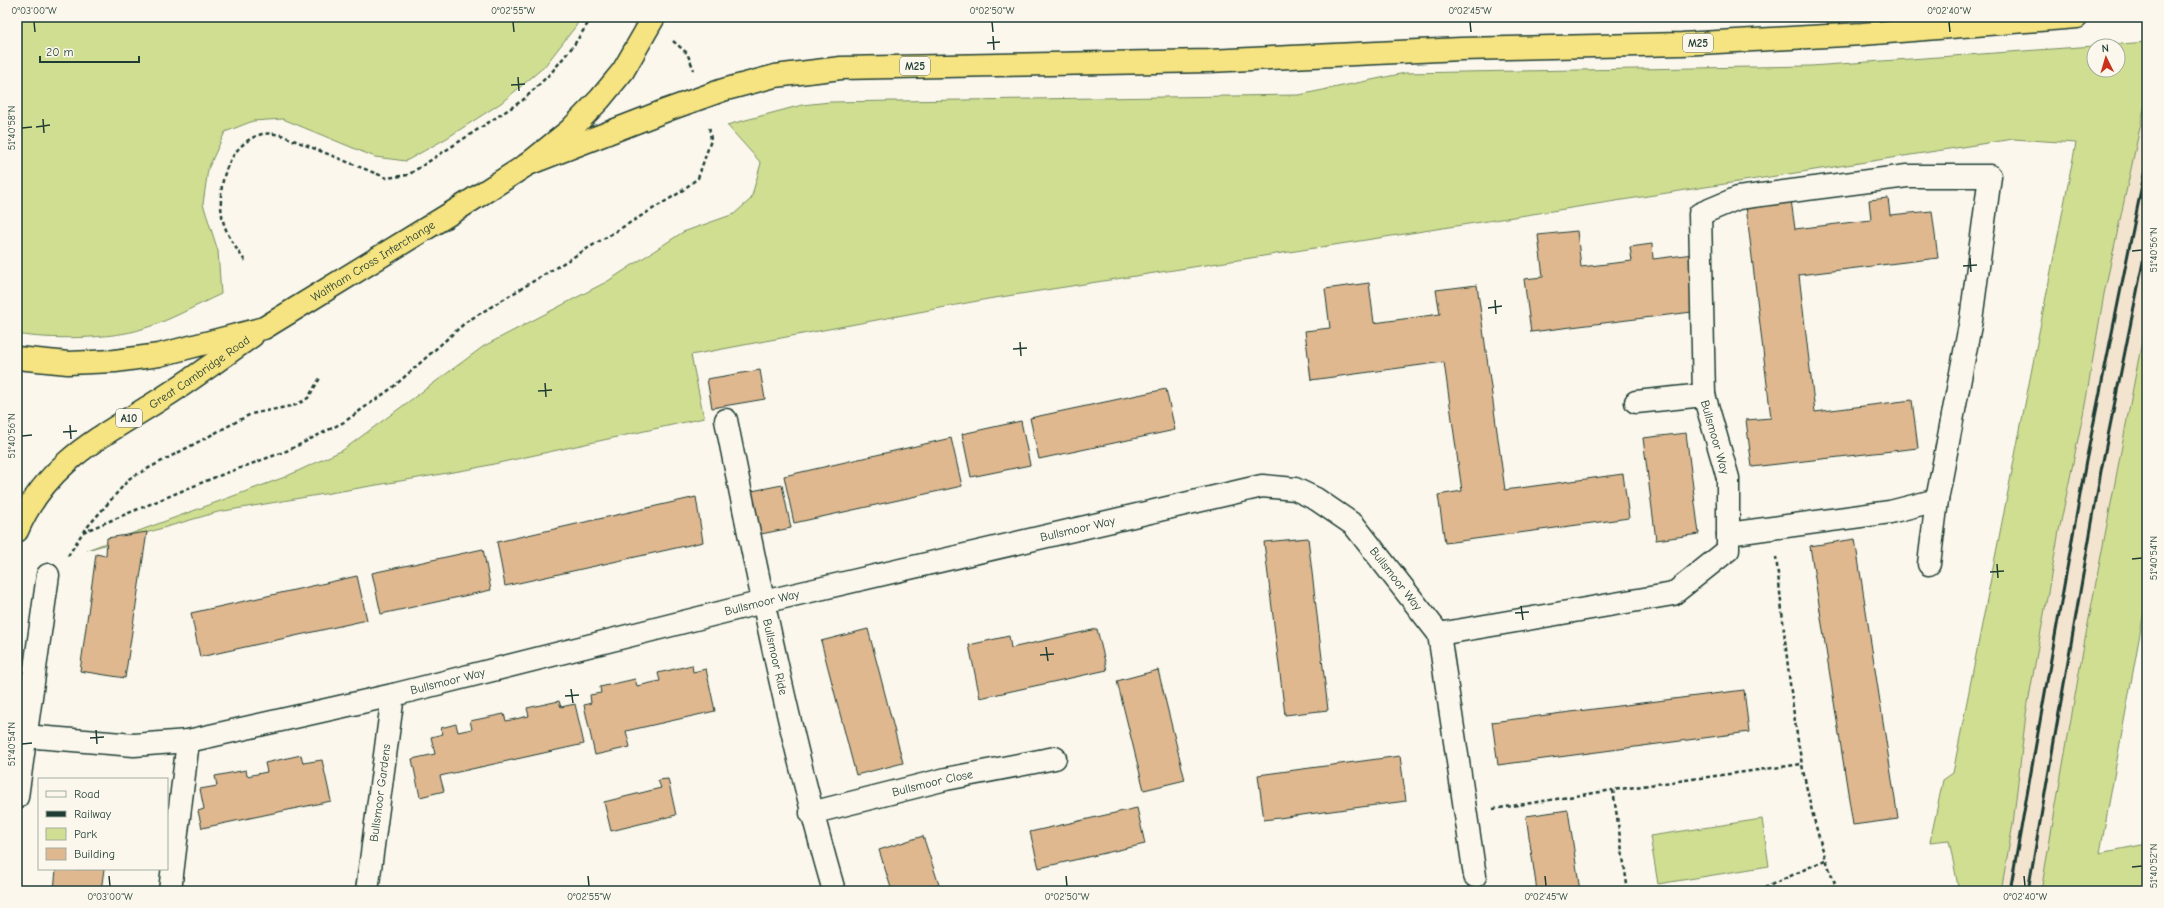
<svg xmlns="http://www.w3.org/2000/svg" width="2164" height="908" font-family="'Comic Neue',sans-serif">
  <rect width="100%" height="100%" fill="#fbf7ec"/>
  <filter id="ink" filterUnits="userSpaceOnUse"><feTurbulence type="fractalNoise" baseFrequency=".025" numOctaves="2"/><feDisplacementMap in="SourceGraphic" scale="8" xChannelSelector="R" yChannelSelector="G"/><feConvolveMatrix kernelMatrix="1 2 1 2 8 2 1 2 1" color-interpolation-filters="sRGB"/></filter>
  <g filter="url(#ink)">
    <path fill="#f3e4d0" d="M2147,95V315L2083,650L2041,891H2001L2013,824L2026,714L2059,531L2085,405L2104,294Z"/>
    <g fill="#d0de92" stroke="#788e63">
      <path d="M17,17H580L576,26L544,67L501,103L447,138L406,161L375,157L283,119L253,121L225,132L208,169L203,204L218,251L221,294C195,306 169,321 142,329C113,339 47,340 17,334Z"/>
      <path d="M2147,42V95L2104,294L2085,405L2059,531L2026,714L2013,824L2001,891H1935L1958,886L1949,840L1930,842L1943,780L1953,773L2076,143L2013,139L988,299L691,355L704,418L471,469L218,512L87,550L285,477L343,450L484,346L608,281L683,232L734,214L751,199L761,163L727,125L802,105L830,102L1299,95L1405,73L1811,66L2094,46V70H2118V46H2095Z"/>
      <path d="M2147,315V595L2100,853L2147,844V890L2041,891L2083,650Z"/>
      <path d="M1762,819L1769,866L1658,884L1650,836Z"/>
    </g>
    <g fill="#dfb890" stroke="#1f3d34">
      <path d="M1888,198L1890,215L1932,211L1938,258L1799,275L1815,412L1912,400L1918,448L1752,467L1746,420L1771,418L1746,206L1791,200L1795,229L1871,220L1869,200Z"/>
      <path d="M1577,231L1581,267L1632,261L1630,247L1652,244L1653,259L1693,254L1700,311L1531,332L1524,279L1543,277L1538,235Z"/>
      <path d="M1369,283L1374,323L1440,314L1436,290L1477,285L1505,490L1623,474L1629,518L1445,543L1438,495L1462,491L1444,362L1311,380L1305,331L1330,328L1325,289Z"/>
      <path d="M760,370L765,399L712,408L707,379Z"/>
      <path d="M1166,389L1175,430L1039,459L1030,418Z"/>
      <path d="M1021,421L1030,465L971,477L962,434Z"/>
      <path d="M1686,433L1699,534L1656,540L1643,438Z"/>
      <path d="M951,438L962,486L794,523L784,476Z"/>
      <path d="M782,485L791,528L756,535L747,492Z"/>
      <path d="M696,497L703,542L505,586L497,542Z"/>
      <path d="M147,532L125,678L80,671L96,554L106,556L107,538Z"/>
      <path d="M1308,538L1328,710L1285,715L1264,542Z"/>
      <path d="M1855,539L1898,819L1853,825L1810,546Z"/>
      <path d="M483,549L491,590L381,614L372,573Z"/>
      <path d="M357,576L367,620L200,657L191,613Z"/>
      <path d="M868,629L903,763L856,775L821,641Z"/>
      <path d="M1097,629L1107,670L980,698L969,645L1009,636L1011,648Z"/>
      <path d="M692,665L693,672L706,669L715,711L626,731L630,747L595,755L584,705L591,703L590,695L601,693L600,687L635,679L637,686L660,681L658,673Z"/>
      <path d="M1158,670L1185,780L1144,790L1117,681Z"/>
      <path d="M1744,690L1749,732L1498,765L1492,722Z"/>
      <path d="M559,701L561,707L575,704L584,744L440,776L444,791L420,797L412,759L435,754L431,737L443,734L441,728L456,724L458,732L472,729L470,721L504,714L506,721L529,716L527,708Z"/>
      <path d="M301,755L303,763L322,760L331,801L202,828L198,811L204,809L200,789L217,786L215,776L246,770L247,776L267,772L265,763Z"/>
      <path d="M1400,756L1406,801L1264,820L1258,775Z"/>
      <path d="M668,779L676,815L611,831L604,802L661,788L658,780Z"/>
      <path d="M1137,808L1145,844L1039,868L1030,832Z"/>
      <path d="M1568,810L1580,891H1537L1526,816Z"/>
      <path d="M923,836L941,891H892L879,850Z"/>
      <path d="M56,869H104L101,891H54Z"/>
    </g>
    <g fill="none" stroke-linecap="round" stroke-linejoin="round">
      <g stroke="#1f3d34" stroke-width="25">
        <g id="minor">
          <path d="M1704,395L1700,214L1738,198L1907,176H1990L1971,320L1937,500"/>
          <path id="s1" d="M726,420C758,578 789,736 834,891"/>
          <path d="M1728,534L1890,512L1937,500L1929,564"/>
          <path d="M1439,634L1673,594L1728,550V478L1704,395L1636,402"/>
          <path id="s2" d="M24,736L134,745L188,741L393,695L763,602L1262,486L1295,489L1316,499L1354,525L1439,634L1475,876"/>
          <path d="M17,797L48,575"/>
          <path id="s3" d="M811,813L946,779L1055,758"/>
          <path d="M170,891L188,741"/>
          <path id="s4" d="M367,891L393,695"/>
        </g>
      </g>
      <g stroke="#1f3d34" stroke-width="25">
        <g id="highway">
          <path d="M528,164L667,110L723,90L775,76L841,68L1209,61L1461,49L1682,44L1862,34L2077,17"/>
          <path id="s5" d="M17,358L68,363L115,361L159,355L264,328L461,207L528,164L570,130L600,99L623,71L654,17"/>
          <path id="s6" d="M17,531C47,460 104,436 164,397C194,378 222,357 252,336"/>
        </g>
      </g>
      <g stroke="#1f3d34" stroke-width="2.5" stroke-dasharray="4 3" stroke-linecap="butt">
        <path d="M673,41L687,53L694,70"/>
        <path d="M245,261C236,248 224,232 222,215C217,184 228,144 262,134C268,133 275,134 281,135L387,178L408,175L523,100L551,73L574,45L592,17"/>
        <path d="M83,532L213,478L289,450L344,422L392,388L466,322L679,193L698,178L711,140L709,125"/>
        <path d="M68,556L83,532L130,478L251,414L296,405L308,398L320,378"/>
        <path d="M1776,557C1789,666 1795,789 1838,891"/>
        <path d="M1493,809L1613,790"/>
        <path d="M1628,891L1613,790L1802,764"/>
        <path d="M1758,891L1825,860"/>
      </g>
      <use href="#minor" stroke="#fbf7ec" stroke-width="22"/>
      <use href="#highway" stroke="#f6e381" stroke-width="22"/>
      <g stroke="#1f3d34" stroke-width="3">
        <path d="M2010,891L2086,461L2147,160"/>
        <path d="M2028,891L2101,471L2147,242"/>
      </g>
    </g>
  </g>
  <path fill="none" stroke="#1f3d34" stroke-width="1.5" d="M34,22L35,32M513,22L514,32M992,22L993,32M1470,22L1471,32M1949,22L1950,32M993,36L994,50M987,43L1000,42M518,77L519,91M511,85L525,84M43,119L44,133M36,127L50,125M22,128L32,127M2132,251L2142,250M1970,258L1971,272M1963,266L1977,265M1495,300L1496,314M1488,308L1502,306M1020,342L1021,356M1013,349L1027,348M545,383L546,397M538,391L552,390M70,425L71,439M63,432L77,431M22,436L32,435M2132,559L2142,558M1997,564L1998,578M1990,572L2004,571M1521,606L1523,620M1515,613L1529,612M1046,647L1048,661M1040,655L1054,654M571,689L573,703M565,696L579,695M96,730L97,744M90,738L104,737M22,744L32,743M2132,867L2142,866M109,876L110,886M588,876L589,886M1066,876L1067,886M1545,876L1546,886M2024,876L2025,886"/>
  <g text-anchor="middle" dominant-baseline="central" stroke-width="3" stroke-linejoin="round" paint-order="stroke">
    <g fill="#fbf7ec" stroke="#61756b" stroke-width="1">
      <rect x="1683" y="34" width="30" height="18" rx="3"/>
      <rect x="900" y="57" width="30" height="18" rx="3"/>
      <rect x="116" y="409" width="26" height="18" rx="3"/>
    </g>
    <g font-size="11" font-weight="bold" fill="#1f3d34">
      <text x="1698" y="43">M25</text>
      <text x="915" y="66">M25</text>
      <text x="129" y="418">A10</text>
    </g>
    <g font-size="12" fill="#1f3d34" stroke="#fbf7ec">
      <text stroke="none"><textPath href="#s5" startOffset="379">Waltham Cross Interchange</textPath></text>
      <text stroke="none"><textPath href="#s6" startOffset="246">Great Cambridge Road</textPath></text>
      <text transform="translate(1715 437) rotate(74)">Bullsmoor Way</text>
      <text stroke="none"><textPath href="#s2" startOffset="1079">Bullsmoor Way</textPath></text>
      <text stroke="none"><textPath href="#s2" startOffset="1439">Bullsmoor Way</textPath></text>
      <text stroke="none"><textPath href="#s2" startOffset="755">Bullsmoor Way</textPath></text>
      <text stroke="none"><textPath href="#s1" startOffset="242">Bullsmoor Ride</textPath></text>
      <text stroke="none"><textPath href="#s2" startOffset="431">Bullsmoor Way</textPath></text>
      <text stroke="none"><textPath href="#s3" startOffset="125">Bullsmoor Close</textPath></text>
      <text stroke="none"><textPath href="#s4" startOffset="99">Bullsmoor Gardens</textPath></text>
    </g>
  </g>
  <rect width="2164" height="908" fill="none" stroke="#fbf7ec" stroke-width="44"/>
  <rect x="38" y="778" width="130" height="92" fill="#fbf7ec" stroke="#a3ada2"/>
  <rect x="46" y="791" width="20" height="6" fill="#fbf7ec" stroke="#a3ada2"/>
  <text x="74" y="798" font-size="12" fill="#1f3d34">Road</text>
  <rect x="46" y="811" width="20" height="6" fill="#1f3d34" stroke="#a3ada2"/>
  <text x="74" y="818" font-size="12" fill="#1f3d34">Railway</text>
  <rect x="46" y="828" width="20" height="12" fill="#d0de92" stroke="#a3ada2"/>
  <text x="74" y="838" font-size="12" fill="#1f3d34">Park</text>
  <rect x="46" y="848" width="20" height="12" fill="#dfb890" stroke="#a3ada2"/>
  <text x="74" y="858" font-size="12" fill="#1f3d34">Building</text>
  <g transform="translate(2106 58) rotate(355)"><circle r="19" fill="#fbf7ec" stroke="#a3ada2"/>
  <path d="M0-3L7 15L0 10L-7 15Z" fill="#c8321e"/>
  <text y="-6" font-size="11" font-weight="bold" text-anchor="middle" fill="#1f3d34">N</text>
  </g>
  <path d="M40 56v6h99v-6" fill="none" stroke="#1f3d34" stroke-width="2"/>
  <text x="46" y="56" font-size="12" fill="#1f3d34" stroke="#fbf7ec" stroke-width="3" paint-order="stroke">20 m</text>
  <rect x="22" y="22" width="2120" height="864" fill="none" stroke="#1f3d34" stroke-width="1.5"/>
  <g font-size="10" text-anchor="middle" fill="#1f3d34">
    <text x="34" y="14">0°03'00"W</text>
    <text x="513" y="14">0°02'55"W</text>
    <text x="992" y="14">0°02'50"W</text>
    <text x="1470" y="14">0°02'45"W</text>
    <text x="1949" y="14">0°02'40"W</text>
    <text transform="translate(11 128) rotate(-90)" y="4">51°40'58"N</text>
    <text transform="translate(2153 250) rotate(-90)" y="4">51°40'56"N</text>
    <text transform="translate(11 436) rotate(-90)" y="4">51°40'56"N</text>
    <text transform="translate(2153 558) rotate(-90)" y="4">51°40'54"N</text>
    <text transform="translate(11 744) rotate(-90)" y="4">51°40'54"N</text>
    <text transform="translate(2153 866) rotate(-90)" y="4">51°40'52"N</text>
    <text x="110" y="900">0°03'00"W</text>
    <text x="589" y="900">0°02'55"W</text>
    <text x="1067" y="900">0°02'50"W</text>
    <text x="1546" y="900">0°02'45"W</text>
    <text x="2025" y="900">0°02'40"W</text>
  </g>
</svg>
